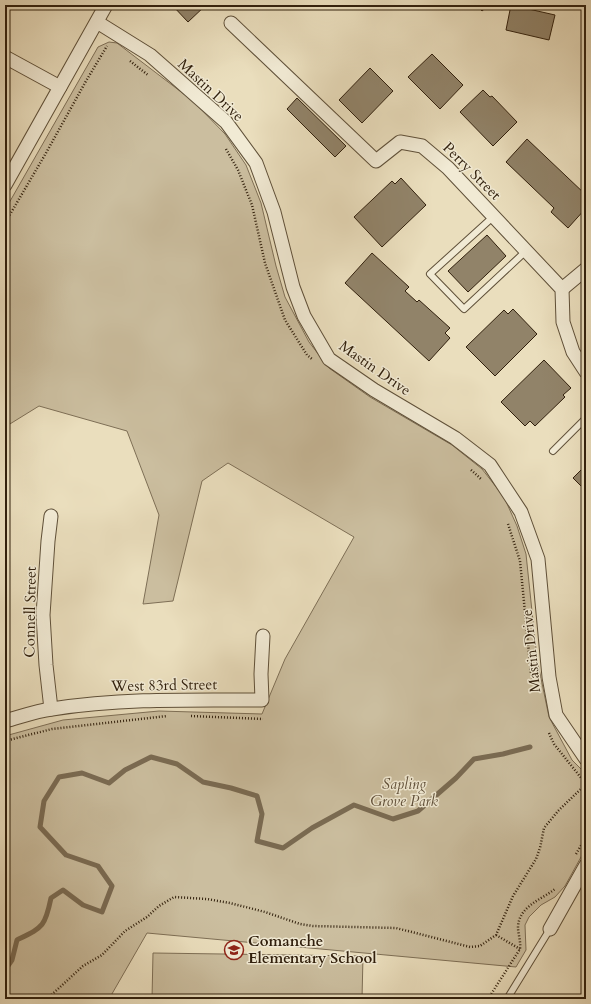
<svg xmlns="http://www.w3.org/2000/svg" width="591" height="1004" font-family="Cardo,serif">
  <rect width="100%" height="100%" fill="#eadebd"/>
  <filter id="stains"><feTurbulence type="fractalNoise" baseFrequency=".005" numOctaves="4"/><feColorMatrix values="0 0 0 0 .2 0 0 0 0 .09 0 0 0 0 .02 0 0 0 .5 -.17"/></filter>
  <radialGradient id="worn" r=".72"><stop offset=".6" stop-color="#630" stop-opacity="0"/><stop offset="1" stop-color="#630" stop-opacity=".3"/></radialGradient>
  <g fill="#cbbe9f" stroke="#7e6f56">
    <path d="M109,42L117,43L193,101L225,134L246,165L261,203L276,266L285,297L309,342L329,368L370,397L452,445L482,469L504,497L517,526L526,554L537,659L549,717L572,760L586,774V848L565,886L555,897L541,905L529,917L525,925L526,950L516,967L147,933L109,999H5V736L63,720L159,711L262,714L285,659L354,537L228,463L202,481L173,601L143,604L159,515L127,431L39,406L5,427V210L98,47Z"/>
    <path d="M153,953L363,956L362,999H152Z"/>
  </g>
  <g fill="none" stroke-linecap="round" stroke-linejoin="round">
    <path stroke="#7a6b53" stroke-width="5" d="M5,970L12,960L17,940C43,927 45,927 51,898L63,890L83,905L102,912L112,886L98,866L66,855L40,827L44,801L59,777L82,773L109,783L125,770L151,757L177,764L203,782L231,788L257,796L262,814L257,841L283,848L312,828L354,805L393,819L418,811L456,778L474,759L503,754L530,747"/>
  </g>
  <g fill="#918369" stroke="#31200d">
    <path d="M172,5H206L188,22Z"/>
    <path d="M476,5H489L482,11Z"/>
    <path d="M511,5L555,15L549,40L506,30Z"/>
    <path d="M432,54L463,85L440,109L408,77Z"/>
    <path d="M370,68L393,91L362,123L339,100Z"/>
    <path d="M483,90L490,97L492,96L517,122L493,146L460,112Z"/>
    <path d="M297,98L346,146L335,157L287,109Z"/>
    <path d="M527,139L586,195V208L568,228L551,212L554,208L506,162Z"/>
    <path d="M401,178L426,205L382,247L354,217L392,181L395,184Z"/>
    <path d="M487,235L506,256L468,292L448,271Z"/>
    <path d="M372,253L409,287L405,291L417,302L419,300L450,328L445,333L450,338L429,361L345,283Z"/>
    <path d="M513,309L537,334L495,376L466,347L504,310L508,314Z"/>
    <path d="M544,360L571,388L563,395L565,397L535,426L530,421L525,426L501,402Z"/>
    <path d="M586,465V491L573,478Z"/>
  </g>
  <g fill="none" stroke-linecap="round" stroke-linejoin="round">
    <g stroke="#5f5039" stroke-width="8">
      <g id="lane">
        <path d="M494,216L430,274L464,309L526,251"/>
        <path d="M553,451L586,418"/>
        <path d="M507,999L550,929"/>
      </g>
    </g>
    <g stroke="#5f5039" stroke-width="15">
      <g id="street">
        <path d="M97,22L150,55L226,122L256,163L274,212L293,287L304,316L329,359L374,390L455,438L490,465L521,512L538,559L549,677L556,715L586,759"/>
        <path d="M231,23L376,161L400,142L422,146L448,168L562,289L563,322L573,352L586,372"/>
        <path d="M5,57L60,87"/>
        <path d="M5,185L106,5"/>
        <path d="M562,289L586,269"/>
        <path d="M51,709L46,665L43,615L48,541L51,516"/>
        <path d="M5,721C20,717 36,711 52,709C122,698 192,700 262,700L261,674L263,636"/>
        <path d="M550,929L586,865"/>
      </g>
    </g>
    <g stroke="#31200d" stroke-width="2.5" stroke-dasharray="1 2" stroke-linecap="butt">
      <path d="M130,61L148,75"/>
      <path d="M226,149L238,170L252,205L265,263L285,320L307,355L312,359"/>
      <path d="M5,223L46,153L86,81L107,46"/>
      <path d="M471,470L481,479"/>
      <path d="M508,524L520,561L531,674L534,682"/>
      <path d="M191,716L263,719"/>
      <path d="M549,733L554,744L586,784"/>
      <path d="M5,741L52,729L167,716"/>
      <path d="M576,854L586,837"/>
      <path d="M496,935L520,949"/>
      <path d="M47,999L83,966L102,955L125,931L147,917L159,906L174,897L207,899L230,903L265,912L300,924L313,926L396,928L470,947L480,946L496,935L513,896L536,859L540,848L544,828L558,811L586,784"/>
      <path d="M488,999L520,949C521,941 518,934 518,927C519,906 541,900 555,889"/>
    </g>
    <use href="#lane" stroke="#f1ead4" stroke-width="6"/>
    <use href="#street" stroke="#f1ead4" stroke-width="13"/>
  </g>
  <defs>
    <g id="school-ring" transform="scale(1)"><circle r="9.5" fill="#f1ead4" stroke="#8f2418" stroke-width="1.5"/><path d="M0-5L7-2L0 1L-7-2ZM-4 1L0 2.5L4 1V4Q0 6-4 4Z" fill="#8f2418"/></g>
  </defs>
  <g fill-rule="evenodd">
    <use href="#school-ring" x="234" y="950"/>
  </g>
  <g text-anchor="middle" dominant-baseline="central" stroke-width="3" stroke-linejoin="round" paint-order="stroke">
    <g font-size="15" fill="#31200d" stroke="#f1ead4">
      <text transform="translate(211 90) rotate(43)">Mastin Drive</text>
      <text transform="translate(472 171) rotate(45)">Perry Street</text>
      <text transform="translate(375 368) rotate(35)">Mastin Drive</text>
      <text transform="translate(30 612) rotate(-89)">Connell Street</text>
      <text transform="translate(531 651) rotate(-96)">Mastin Drive</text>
      <text transform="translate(164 685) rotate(-1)">West 83rd Street</text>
    </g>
    <g font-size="15" font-style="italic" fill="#5f4f39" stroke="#f1ead4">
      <text x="404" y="784">Sapling<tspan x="404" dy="17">Grove Park</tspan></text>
    </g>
    <g font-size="15" font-weight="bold" fill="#31200d" stroke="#f1ead4" text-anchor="start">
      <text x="248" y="941">Comanche<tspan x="248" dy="17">Elementary School</tspan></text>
    </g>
  </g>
  <rect width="591" height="1004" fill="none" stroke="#eadebd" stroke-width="20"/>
  <rect x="6" y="6" width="579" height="992" fill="none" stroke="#31200d" stroke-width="2"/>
  <rect x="10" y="10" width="571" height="984" fill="none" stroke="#31200d"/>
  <rect width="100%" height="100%" filter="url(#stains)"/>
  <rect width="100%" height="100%" fill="url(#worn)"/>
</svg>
